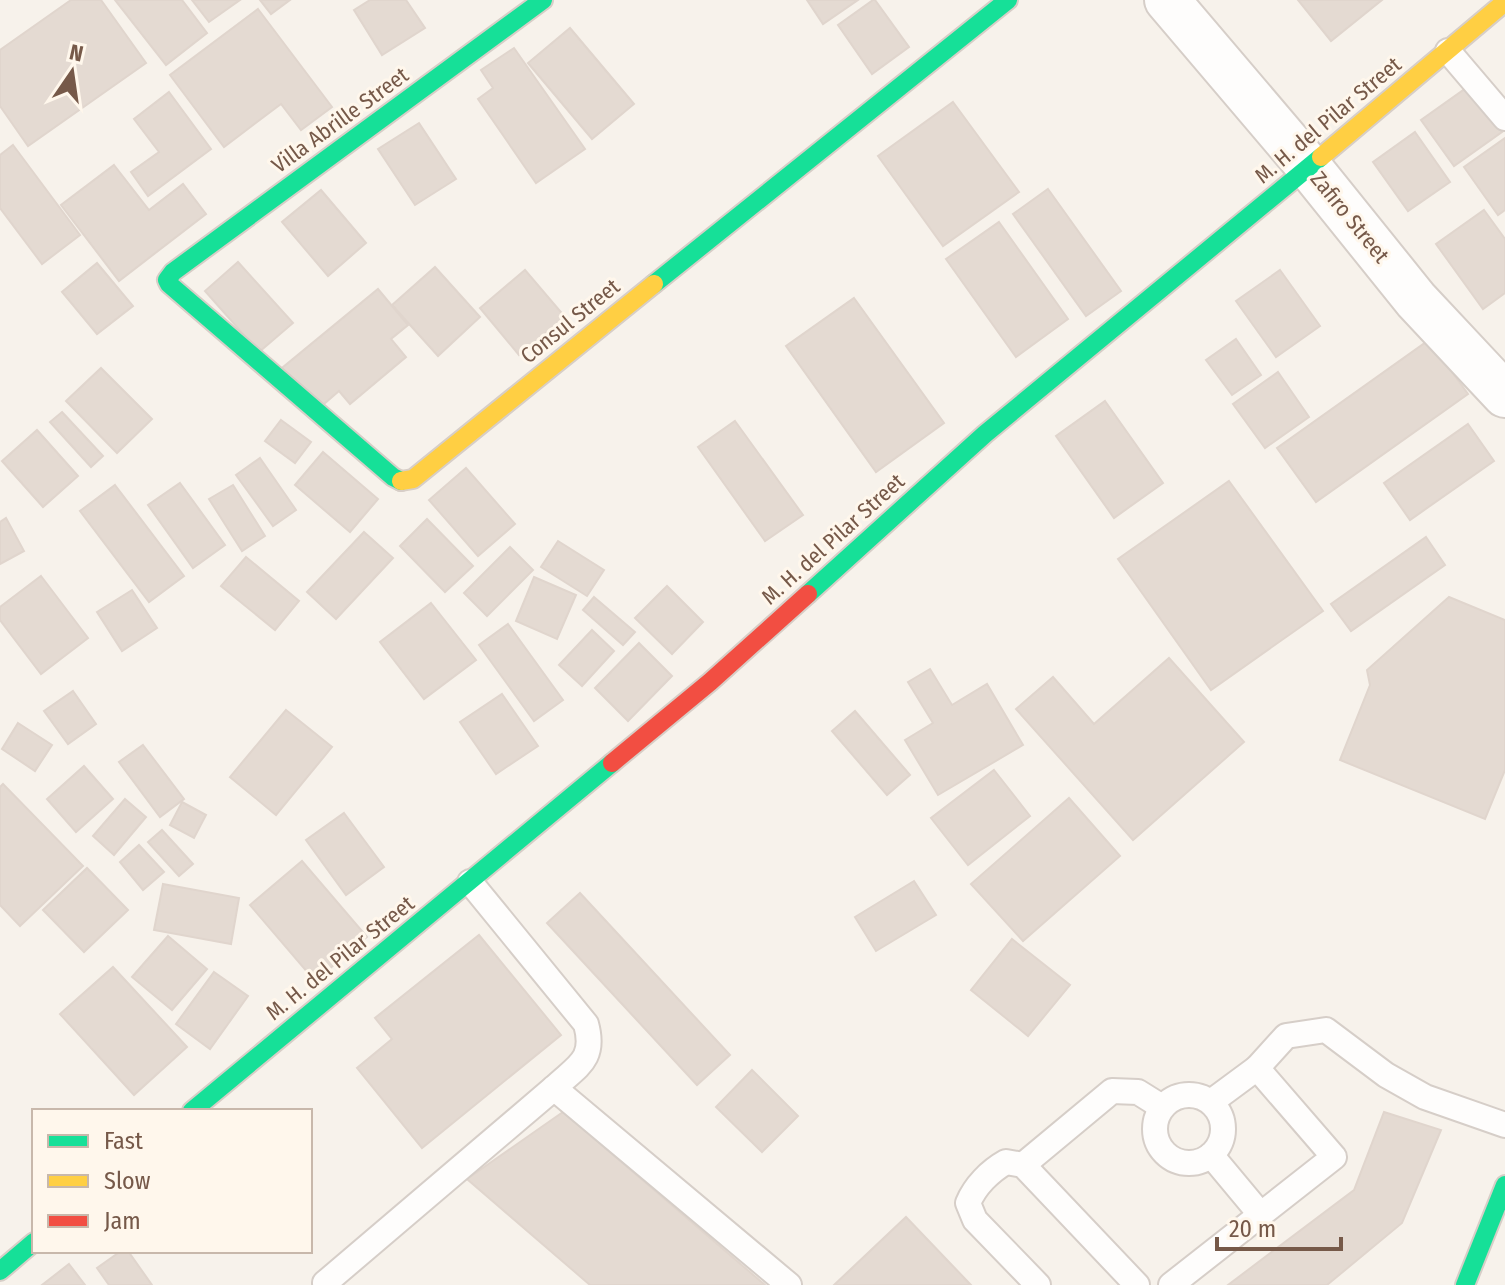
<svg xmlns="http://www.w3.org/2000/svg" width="1505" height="1285" font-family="'Fira Sans Condensed',sans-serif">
  <rect width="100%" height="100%" fill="#f7f2eb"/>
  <g fill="#e4dad2" stroke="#e0d5cd" stroke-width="2">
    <path d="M71,0H101L146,63L28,146L0,106V50Z"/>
    <path d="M115,0H182L207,33L166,65Z"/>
    <path d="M192,0H240L209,22Z"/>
    <path d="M260,0H290L271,14Z"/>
    <path d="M370,0H406L425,28L382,55L354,10Z"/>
    <path d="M807,0H858L823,24Z"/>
    <path d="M873,0H875L909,47L872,74L838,25Z"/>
    <path d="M1298,0H1382L1331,41Z"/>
    <path d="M258,9L332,107L301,130L281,104L224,147L170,75Z"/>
    <path d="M570,28L634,104L592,139L528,63Z"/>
    <path d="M514,48L585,149L536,183L478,99L493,88L481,70Z"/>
    <path d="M1469,86L1502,132L1454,166L1421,120Z"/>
    <path d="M169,92L211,149L148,196L131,172L159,152L134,119Z"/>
    <path d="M953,102L1019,192L943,246L878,156Z"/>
    <path d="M419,123L456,179L415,205L378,149Z"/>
    <path d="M1415,132L1450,182L1408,211L1373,162Z"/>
    <path d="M1505,138V210L1498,215L1464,167Z"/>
    <path d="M13,145L80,235L42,264L0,208V155Z"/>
    <path d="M114,165L149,210L183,184L206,214L119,281L61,205Z"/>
    <path d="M1048,189L1121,291L1086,316L1013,214Z"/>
    <path d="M321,190L366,243L328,276L282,222Z"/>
    <path d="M1484,210L1505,239V293L1483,309L1436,244Z"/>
    <path d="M999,222L1068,319L1016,357L946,259Z"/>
    <path d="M238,262L293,323L259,352L205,291Z"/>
    <path d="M97,263L133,306L97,334L62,292Z"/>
    <path d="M435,267L480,317L438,356L392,305Z"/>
    <path d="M525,270L565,317L519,355L480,308Z"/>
    <path d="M1280,270L1320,326L1276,357L1236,301Z"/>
    <path d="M378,289L408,325L391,339L406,357L350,404L339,391L317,410L282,368Z"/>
    <path d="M854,298L944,423L876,472L786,346Z"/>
    <path d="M1236,339L1261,375L1232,395L1206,360Z"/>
    <path d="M1429,340L1468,394L1316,502L1277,448Z"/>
    <path d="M101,368L152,419L117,453L66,401Z"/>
    <path d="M1278,372L1309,417L1265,448L1233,404Z"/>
    <path d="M1105,401L1163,483L1114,518L1056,436Z"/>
    <path d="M62,412L103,456L91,467L50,422Z"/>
    <path d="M281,420L311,442L295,463L265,441Z"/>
    <path d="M735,421L803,515L765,541L698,447Z"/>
    <path d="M1468,424L1494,461L1410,520L1384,483Z"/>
    <path d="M37,430L78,476L43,507L2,461Z"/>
    <path d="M323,452L378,499L350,532L295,485Z"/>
    <path d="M260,458L296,510L273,526L236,475Z"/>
    <path d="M466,468L515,524L478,556L429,500Z"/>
    <path d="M1229,481L1323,611L1211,690L1118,559Z"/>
    <path d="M180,483L225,545L193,568L148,505Z"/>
    <path d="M115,485L184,576L149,602L80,511Z"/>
    <path d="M233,485L265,536L242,551L209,499Z"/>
    <path d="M6,518L24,551L0,564V522Z"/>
    <path d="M427,519L473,566L445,592L400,546Z"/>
    <path d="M364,532L393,558L336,619L307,592Z"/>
    <path d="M1426,537L1445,565L1351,631L1331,604Z"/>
    <path d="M558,541L604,570L587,596L541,567Z"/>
    <path d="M510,547L533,570L487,616L464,593Z"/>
    <path d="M246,557L299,601L275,630L221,586Z"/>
    <path d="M41,576L88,638L41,674L0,620V607Z"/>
    <path d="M534,577L576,595L557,639L516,621Z"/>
    <path d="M667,586L703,622L672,654L635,618Z"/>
    <path d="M132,590L157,628L122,651L97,612Z"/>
    <path d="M594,597L635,632L623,645L583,610Z"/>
    <path d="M1449,597L1505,620V770L1485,819L1340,760L1370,685L1367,670Z"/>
    <path d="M431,603L476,660L424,699L380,642Z"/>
    <path d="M508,624L563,700L534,721L479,645Z"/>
    <path d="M592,630L614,651L582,686L559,665Z"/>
    <path d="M639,643L672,676L628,721L595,688Z"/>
    <path d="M1169,658L1244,742L1133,840L1016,709L1053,677L1094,724Z"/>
    <path d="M930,669L952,705L987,684L1023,745L938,795L905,740L933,723L908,682Z"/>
    <path d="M73,691L96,724L68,744L44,711Z"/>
    <path d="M502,694L538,746L496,774L460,722Z"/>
    <path d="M286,710L332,747L276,815L230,777Z"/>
    <path d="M855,711L910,775L887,795L832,731Z"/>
    <path d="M18,723L52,745L35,771L2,749Z"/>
    <path d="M143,745L184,799L160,817L119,762Z"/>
    <path d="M84,766L113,799L76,832L47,799Z"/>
    <path d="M994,770L1030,816L968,865L931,818Z"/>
    <path d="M3,784L83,866L20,926L0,905V787Z"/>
    <path d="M1069,798L1120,856L1023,941L971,884Z"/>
    <path d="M125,799L146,817L114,855L93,836Z"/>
    <path d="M182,802L206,815L194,838L170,825Z"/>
    <path d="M344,813L384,867L346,895L306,840Z"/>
    <path d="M162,830L193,864L179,876L148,842Z"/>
    <path d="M139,845L164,872L143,890L120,862Z"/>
    <path d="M302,861L367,937L315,981L250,905Z"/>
    <path d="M87,868L128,910L84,952L43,910Z"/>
    <path d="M914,881L936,915L876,951L855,917Z"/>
    <path d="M163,884L239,898L231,944L154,930Z"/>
    <path d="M580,893L730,1055L697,1085L547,923Z"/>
    <path d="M479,935L561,1035L422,1148L357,1068L392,1039L375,1018Z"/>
    <path d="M168,936L207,969L172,1010L132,977Z"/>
    <path d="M1012,939L1070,985L1028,1036L971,990Z"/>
    <path d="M113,967L187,1047L134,1095L60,1014Z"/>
    <path d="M214,972L248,996L210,1049L176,1024Z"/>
    <path d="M752,1070L798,1116L762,1152L716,1107Z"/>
    <path d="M563,1112L765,1285H590L467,1179Z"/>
    <path d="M1384,1112L1441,1130L1402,1223L1327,1285H1228L1354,1190Z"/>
    <path d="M906,1217L971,1285H834Z"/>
    <path d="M121,1251H128L152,1285H109L97,1268Z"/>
    <path d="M69,1264L85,1285H42Z"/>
  </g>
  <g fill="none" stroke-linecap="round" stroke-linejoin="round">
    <g stroke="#d6cec8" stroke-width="28">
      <g id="lane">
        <path d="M1448,51L1505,118"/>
        <path d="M1257,1068L1286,1036L1326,1030L1386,1075L1425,1097L1505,1125"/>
        <path d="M554,1088L789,1285"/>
        <circle cx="1189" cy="1129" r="34"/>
        <path d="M1211,1155L1261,1215"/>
        <path d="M1023,1165L1112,1091L1138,1092L1162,1107"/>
        <path d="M325,1283L554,1088C577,1066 596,1060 586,1024L470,882"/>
        <path d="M1038,1285L975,1220L968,1203C975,1186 990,1171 1006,1162L1023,1165L1137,1285"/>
        <path d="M1171,1285L1334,1157L1257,1068L1211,1102"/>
      </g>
    </g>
    <g stroke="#d6cec8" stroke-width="48">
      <path id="street" d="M1167,0L1309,167L1416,300L1505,395"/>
    </g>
    <g stroke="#d7cec7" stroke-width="22">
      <g id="fast">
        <path d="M654,284L1008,0"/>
        <path d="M401,481L393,477L169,284L167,280L173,272L543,0"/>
        <path d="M808,594L985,434L1321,157"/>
        <path d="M192,1111L612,763"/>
        <path d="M0,1271L34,1242"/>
        <path d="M1465,1285L1505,1185"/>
      </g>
    </g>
    <g stroke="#d7cec7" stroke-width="22">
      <g id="slow">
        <path d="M1321,157L1505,2"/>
        <path d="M401,481L413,479L654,284"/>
      </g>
    </g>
    <g stroke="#d7cec7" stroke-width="22">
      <path id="jam" d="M612,763L710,682L808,594"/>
    </g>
    <use href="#lane" stroke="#fefdfc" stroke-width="24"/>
    <use href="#street" stroke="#fefdfc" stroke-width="44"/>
    <use href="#fast" stroke="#16e098" stroke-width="18"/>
    <use href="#slow" stroke="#ffcf43" stroke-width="18"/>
    <use href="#jam" stroke="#f24e42" stroke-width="18"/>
  </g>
  <g text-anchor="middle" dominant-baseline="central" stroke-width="6" stroke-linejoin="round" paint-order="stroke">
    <g font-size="22" fill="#765949" stroke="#fff7ec">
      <text transform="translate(340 120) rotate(-36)">Villa Abrille Street</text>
      <text transform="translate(1328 120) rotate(-40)">M. H. del Pilar Street</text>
      <text transform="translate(1350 217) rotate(51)">Zafiro Street</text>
      <text transform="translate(570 321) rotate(-39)">Consul Street</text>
      <text transform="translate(833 539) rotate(-42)">M. H. del Pilar Street</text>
      <text transform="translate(340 958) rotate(-39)">M. H. del Pilar Street</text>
    </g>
  </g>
  <rect x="32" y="1109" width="280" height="144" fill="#fff7ec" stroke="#c8b8ab" stroke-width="2"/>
  <rect x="48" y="1135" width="40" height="12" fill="#16e098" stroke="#c8b8ab" stroke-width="2"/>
  <text x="104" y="1149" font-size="24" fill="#765949">Fast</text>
  <rect x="48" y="1175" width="40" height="12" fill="#ffcf43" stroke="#c8b8ab" stroke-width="2"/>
  <text x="104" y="1189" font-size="24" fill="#765949">Slow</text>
  <rect x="48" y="1215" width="40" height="12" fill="#f24e42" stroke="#c8b8ab" stroke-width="2"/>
  <text x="104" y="1229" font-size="24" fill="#765949">Jam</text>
  <g transform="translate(72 72) rotate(13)" stroke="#fff7ec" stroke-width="6" paint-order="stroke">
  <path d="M0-6L14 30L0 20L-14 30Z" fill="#765949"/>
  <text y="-12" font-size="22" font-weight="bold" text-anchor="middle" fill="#765949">N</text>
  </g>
  <path d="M1217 1237v12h124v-12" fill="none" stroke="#765949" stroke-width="4"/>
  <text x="1229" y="1237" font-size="24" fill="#765949" stroke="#fff7ec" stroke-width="6" paint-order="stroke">20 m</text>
</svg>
